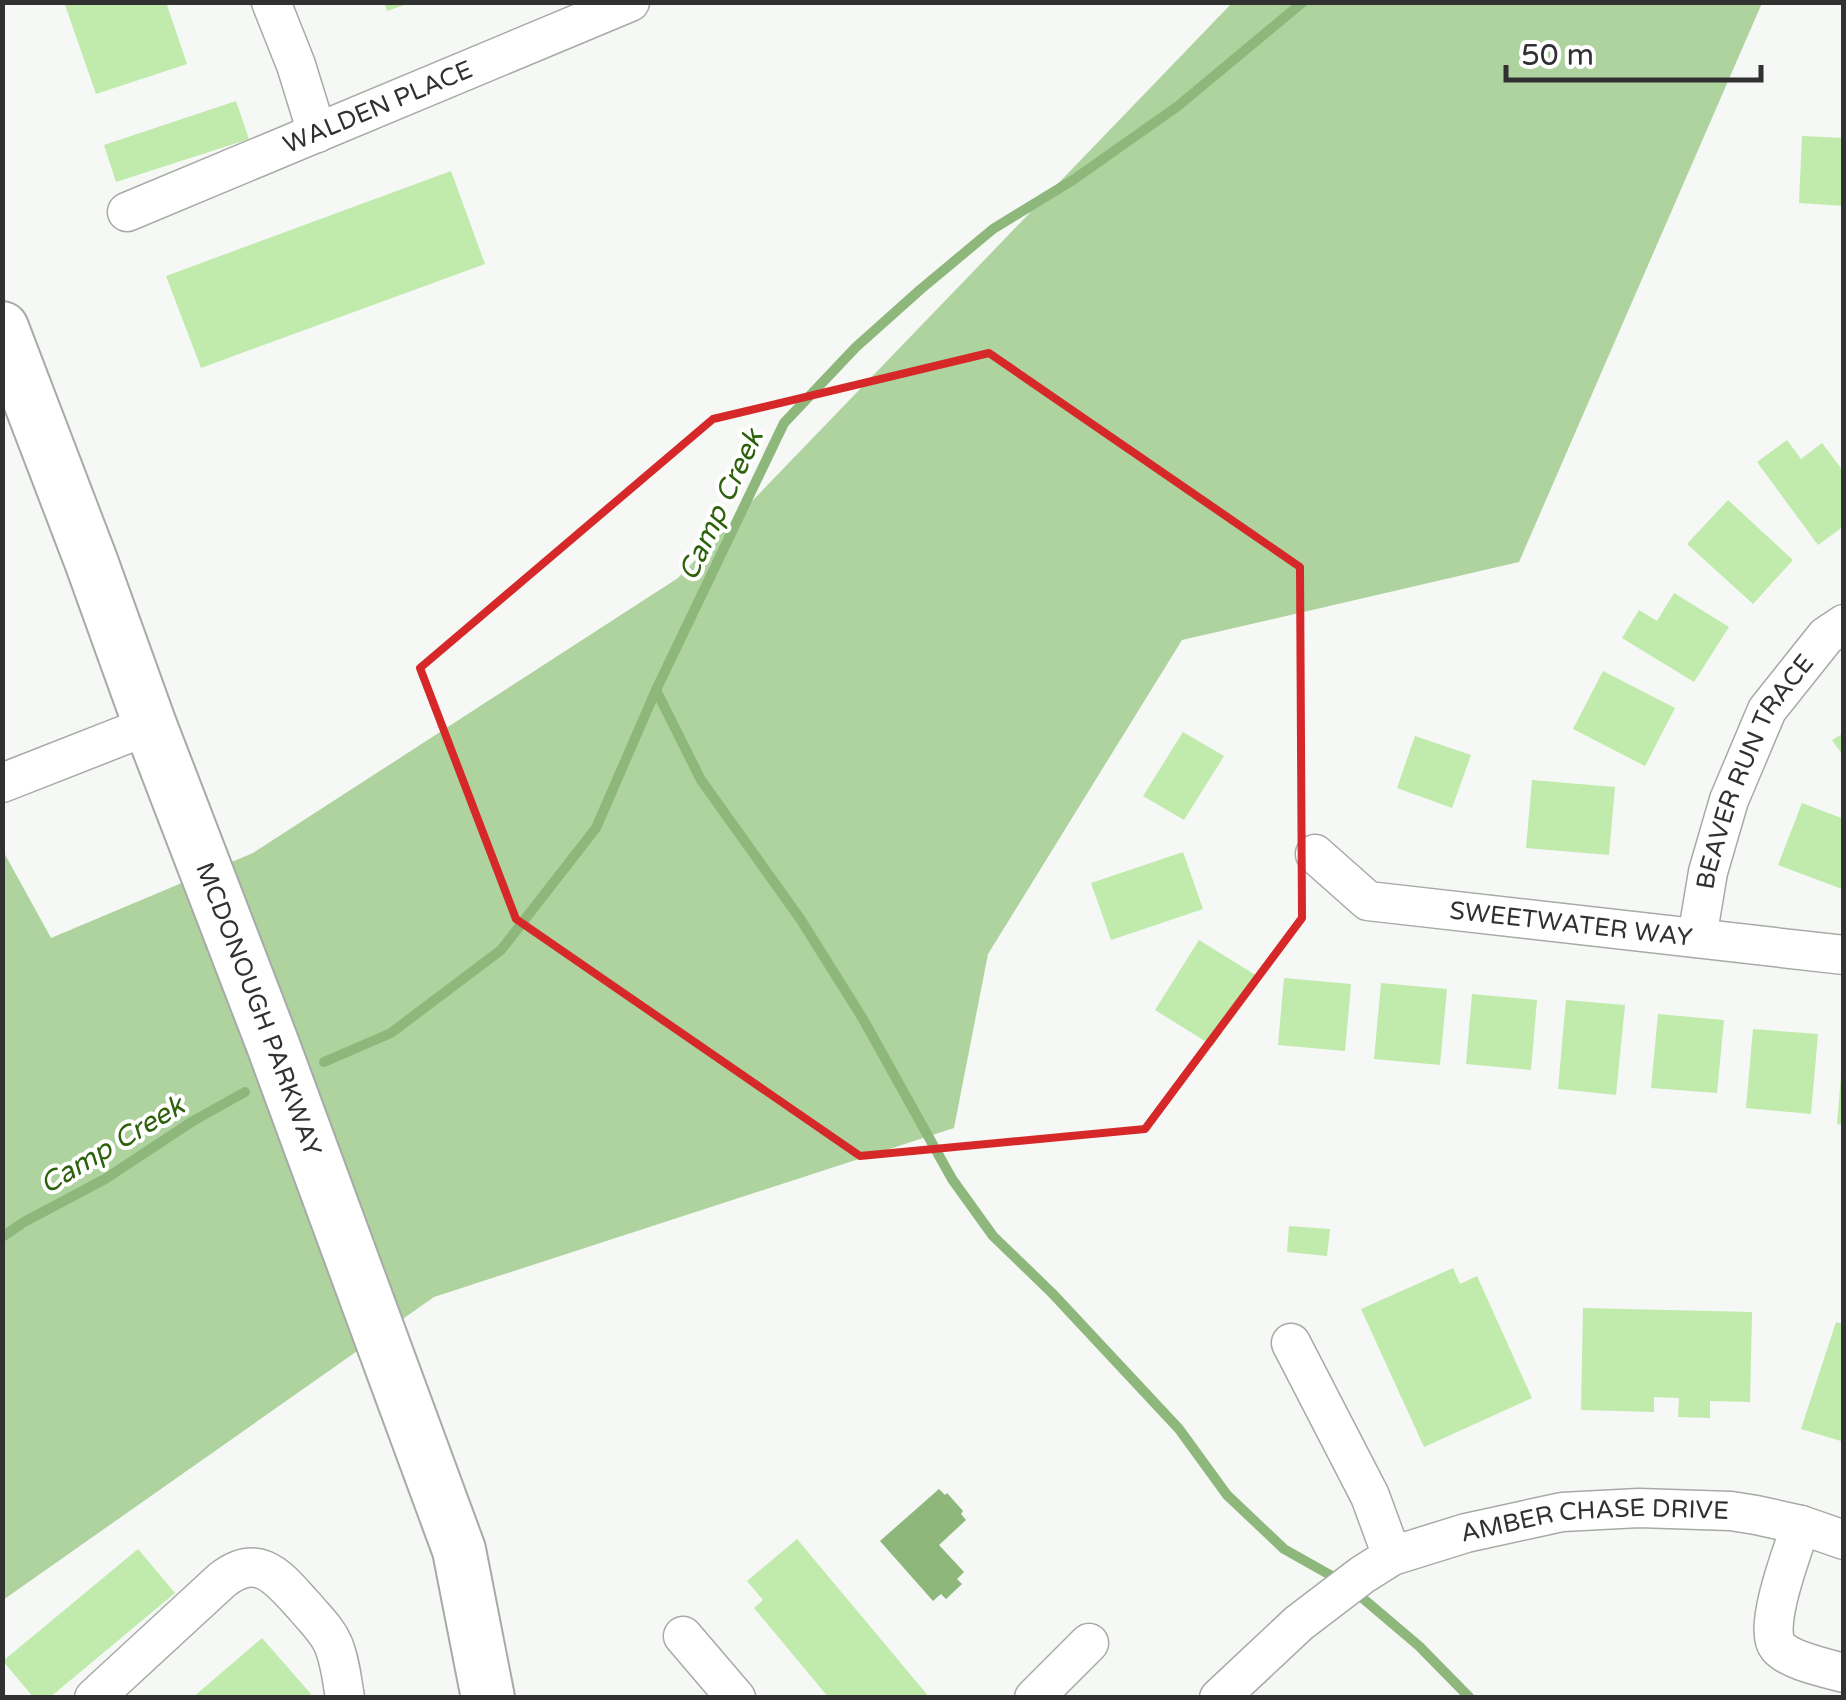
<svg xmlns="http://www.w3.org/2000/svg" width="1846" height="1700" font-family="'Varela Round',sans-serif">
  <rect width="100%" height="100%" fill="#f5f8f4"/>
  <path fill="#aed39f" d="M1232,3H1762L1519,562L1182,640L988,954L954,1128L434,1297L3,1600L2,849L51,938L253,853L678,578Z"/>
  <path fill="#8db77b" d="M939,1489L945,1495L947,1493L963,1511L961,1514L966,1520L939,1545L964,1572L957,1579L962,1584L946,1599L941,1594L933,1601L880,1541Z"/>
  <g fill="none" stroke-linecap="round" stroke-linejoin="round">
    <g stroke="#8db77b" stroke-width="10">
      <path d="M656,690L701,780L801,920L863,1019L952,1179L993,1236L1052,1293L1179,1429L1227,1495L1284,1549L1339,1580"/>
      <path d="M324,1062L391,1033L501,950L596,828L656,690L784,423L856,347L921,289L993,229L1073,180L1178,106L1303,2"/>
      <path d="M2,1237L24,1222L105,1179L193,1121L245,1092"/>
      <path d="M1353,1590L1419,1646L1470,1698"/>
    </g>
  </g>
  <g fill="#c0ebad">
    <path d="M64,2H166L187,64L96,94Z"/>
    <path d="M384,2H410V3L387,11Z"/>
    <path d="M236,101L249,139L116,182L104,145Z"/>
    <path d="M1802,136L1844,138V206L1799,203Z"/>
    <path d="M451,171L485,264L201,368L166,276Z"/>
    <path d="M1787,440L1801,459L1822,443L1844,472V526L1818,545L1757,462Z"/>
    <path d="M1728,500L1793,560L1753,604L1687,544Z"/>
    <path d="M1674,593L1729,627L1694,682L1622,638L1639,610L1657,621Z"/>
    <path d="M1603,671L1675,708L1645,766L1573,729Z"/>
    <path d="M1183,732L1224,756L1184,820L1143,796Z"/>
    <path d="M1844,733V757L1832,740Z"/>
    <path d="M1415,736L1471,755L1452,808L1397,788Z"/>
    <path d="M1532,780L1615,787L1609,855L1526,848Z"/>
    <path d="M1802,803L1844,819L1842,889L1778,865Z"/>
    <path d="M1183,852L1203,909L1111,940L1091,883Z"/>
    <path d="M1199,940L1257,976L1213,1046L1155,1010Z"/>
    <path d="M1284,978L1351,984L1345,1051L1278,1045Z"/>
    <path d="M1381,983L1447,989L1440,1065L1374,1059Z"/>
    <path d="M1472,994L1537,1000L1531,1070L1466,1064Z"/>
    <path d="M1566,1000L1625,1005L1616,1095L1558,1089Z"/>
    <path d="M1658,1014L1724,1020L1717,1093L1651,1088Z"/>
    <path d="M1753,1029L1818,1034L1811,1114L1746,1108Z"/>
    <path d="M1841,1076H1844V1125L1837,1124Z"/>
    <path d="M1289,1226L1330,1229L1327,1256L1287,1252Z"/>
    <path d="M1453,1268L1460,1284L1477,1276L1532,1398L1424,1447L1361,1309Z"/>
    <path d="M1583,1308L1752,1312L1750,1402L1710,1401V1418L1678,1417L1679,1398L1654,1397V1412L1581,1410Z"/>
    <path d="M1836,1322L1844,1324V1442L1801,1429Z"/>
    <path d="M797,1539L930,1698H829L754,1608L763,1600L747,1581Z"/>
    <path d="M138,1549L175,1593L49,1698H34L3,1661Z"/>
    <path d="M262,1638L311,1694L307,1698H192Z"/>
  </g>
  <g fill="none" stroke-linecap="round" stroke-linejoin="round">
    <g stroke="#a7aaa6" stroke-width="41">
      <g id="street">
        <path d="M271,2L296,65L317,133"/>
        <path id="s1" d="M127,212L630,2"/>
        <path d="M2,783L150,725"/>
        <path id="s2" d="M1315,854L1368,901L1844,955"/>
        <path id="s3" d="M1697,938L1708,872L1729,800L1767,710L1826,636L1844,624"/>
        <path d="M1291,1343L1370,1496L1392,1556"/>
        <path d="M1801,1525C1794,1547 1762,1628 1778,1647C1790,1661 1826,1668 1844,1673"/>
        <path d="M683,1636L736,1698"/>
        <path d="M94,1698L222,1580C260,1550 280,1580 305,1607C315,1619 327,1630 333,1644C340,1660 342,1680 345,1698"/>
        <path d="M1034,1698L1089,1643"/>
        <path id="s4" d="M1219,1698L1299,1623L1362,1575L1392,1556L1466,1533L1562,1512L1639,1508L1731,1511L1756,1515L1801,1525L1844,1540"/>
      </g>
    </g>
    <g stroke="#a7aaa6" stroke-width="56">
      <g id="secondary">
        <path id="s5" d="M2,328L91,561L150,725L273,1045L459,1550L488,1698"/>
      </g>
    </g>
    <use href="#street" stroke="#fff" stroke-width="38"/>
    <use href="#secondary" stroke="#fff" stroke-width="52"/>
  </g>
  <path fill="none" stroke="#d62828" stroke-width="8" stroke-linejoin="round" d="M989,353L1300,567L1302,918L1145,1129L860,1156L516,919L420,668L713,419Z"/>
  <g text-anchor="middle" dominant-baseline="central" stroke-width="8" stroke-linejoin="round" paint-order="stroke">
    <g font-size="25" fill="#303130" stroke="#fff">
      <text stroke="none"><textPath href="#s1" startOffset="272">WALDEN PLACE</textPath></text>
      <text stroke="none"><textPath href="#s3" startOffset="178">BEAVER RUN TRACE</textPath></text>
      <text stroke="none"><textPath href="#s2" startOffset="275">SWEETWATER WAY</textPath></text>
      <text stroke="none"><textPath href="#s5" startOffset="728">MCDONOUGH PARKWAY</textPath></text>
      <text stroke="none"><textPath href="#s4" startOffset="432">AMBER CHASE DRIVE</textPath></text>
    </g>
    <g font-size="28" font-style="italic" fill="#2d610b" stroke="#fff">
      <text transform="translate(721 505) rotate(-65)">Camp Creek</text>
      <text transform="translate(112 1145) rotate(-31)">Camp Creek</text>
    </g>
  </g>
  <rect width="1846" height="1700" fill="none" stroke="#303130" stroke-width="10"/>
  <path d="M1506 65v15h255v-15" fill="none" stroke="#303130" stroke-width="5"/>
  <text x="1521" y="65" font-size="30" fill="#303130" stroke="#ffffff" stroke-width="8" paint-order="stroke">50 m</text>
</svg>
